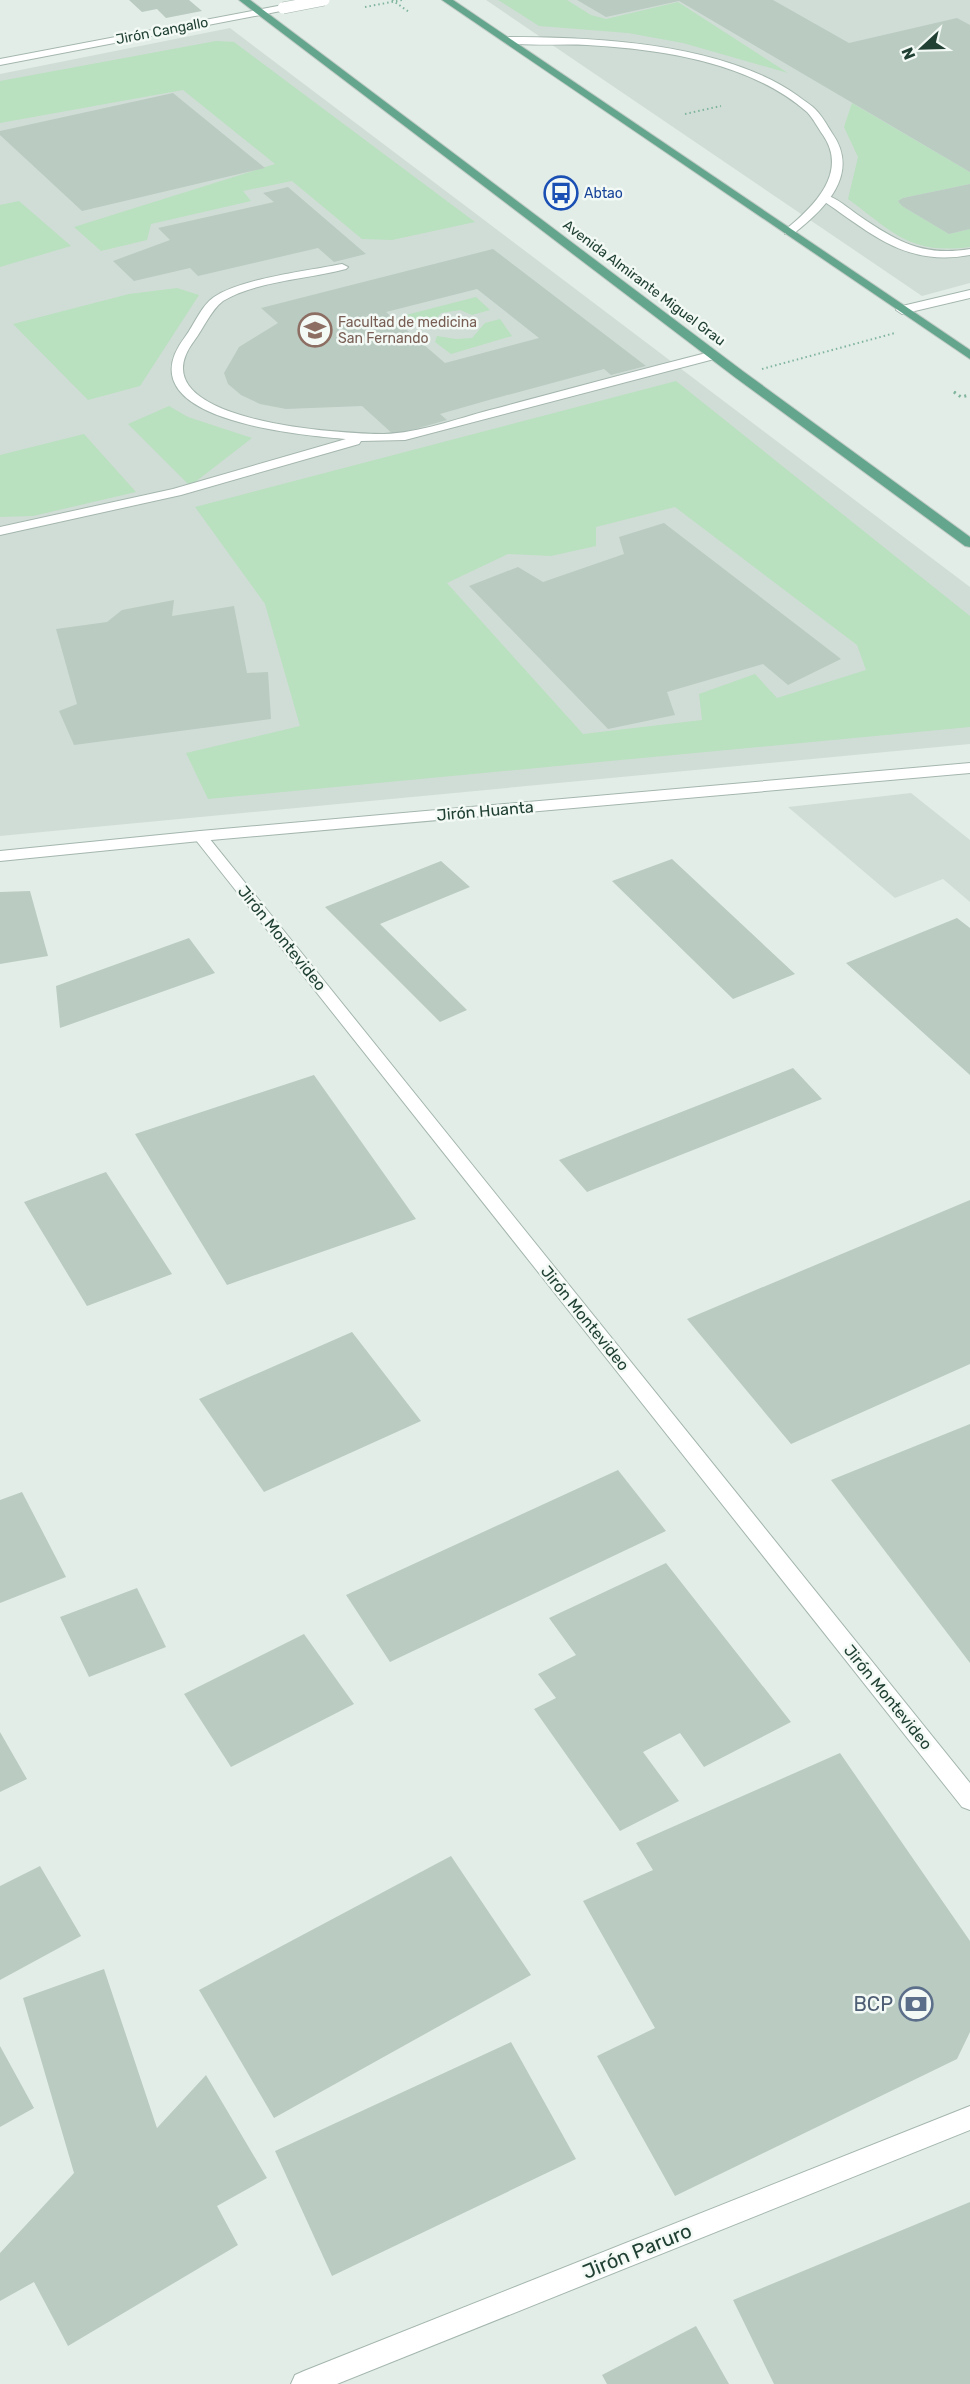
<svg xmlns="http://www.w3.org/2000/svg" width="970" height="2384" font-family="Rubik,sans-serif">
  <rect width="100%" height="100%" fill="#e2ede7"/>
  <g fill="#d0ddd6">
    <path d="M486,0H970V283L922,296Z"/>
    <path d="M230,28L970,587V744L0,836V74Z"/>
    <path d="M911,793L970,840V902L943,879L895,898L788,807Z"/>
  </g>
  <g fill="#b9e0bf" fill-rule="evenodd">
    <path d="M498,0H567L591,15L606,19L678,2L788,73L683,43L628,33L539,26Z"/>
    <path d="M216,41L234,42L475,222L392,240L362,239L292,181L243,191L251,201L151,224L147,240L101,251L74,227L275,164L183,90L0,123V81Z"/>
    <path d="M852,103L970,172V184L903,198L898,201L902,206L949,234L970,229V247C910,255 893,232 848,199L858,157L844,127Z"/>
    <path d="M19,201L71,246L0,267V205Z"/>
    <path d="M177,288L199,295L140,386L88,400L13,324L129,294Z"/>
    <path d="M476,297L490,310L472,315L460,310L441,313L432,324L417,326L402,316Z"/>
    <path d="M500,319L512,336L451,354L435,342L437,336L456,339L472,338L485,323Z"/>
    <path d="M676,381L970,616V727L208,799L186,753L300,726L265,604L195,507ZM675,507L857,645L866,670L777,698L755,674L699,694L702,720L583,734L447,583L508,554L551,556L596,546V527Z"/>
    <path d="M169,406L188,417L252,438L190,486L128,424Z"/>
    <path d="M84,434L136,492L33,516L0,517V455Z"/>
  </g>
  <g fill="#bacbc2" fill-rule="evenodd">
    <path d="M129,0H189L202,11L166,18L157,9L142,12Z"/>
    <path d="M577,0H773L849,43L957,18L970,25V172L679,1L606,17Z"/>
    <path d="M173,93L265,168L82,211L0,135V131Z"/>
    <path d="M970,184V229L949,234L902,206L898,201L903,198Z"/>
    <path d="M288,187L366,254L334,262L318,248L198,276L190,268L134,281L113,261L170,240L158,228L274,202L263,193Z"/>
    <path d="M493,249L646,366L611,375L604,369L489,400L440,414L447,420L394,435L362,406L286,409L260,404L241,395L228,384L224,373L239,347L278,323L261,308ZM477,289L539,338L445,363L386,312Z"/>
    <path d="M664,523L841,659L788,685L763,664L667,692L675,715L608,729L469,586L518,567L543,582L624,554L619,537Z"/>
    <path d="M174,600L172,616L234,606L247,673L268,672L271,719L74,745L59,711L77,704L56,629L107,622L122,610Z"/>
    <path d="M672,859L795,974L733,999L612,881Z"/>
    <path d="M441,861L470,887L380,924L467,1010L440,1022L325,907Z"/>
    <path d="M30,891L48,956L0,964V892Z"/>
    <path d="M957,918L970,928V1075L846,963Z"/>
    <path d="M189,938L215,973L60,1028L56,986Z"/>
    <path d="M793,1068L822,1099L587,1192L559,1160Z"/>
    <path d="M314,1075L416,1219L227,1285L135,1134Z"/>
    <path d="M106,1172L172,1274L87,1306L24,1202Z"/>
    <path d="M970,1200V1364L791,1444L687,1319Z"/>
    <path d="M352,1332L421,1421L264,1492L199,1399Z"/>
    <path d="M970,1424V1663L831,1480Z"/>
    <path d="M618,1470L666,1531L390,1662L346,1595Z"/>
    <path d="M22,1492L66,1577L0,1603V1500Z"/>
    <path d="M666,1563L791,1722L704,1767L680,1733L643,1752L679,1801L620,1831L534,1709L556,1698L538,1674L576,1655L549,1618Z"/>
    <path d="M137,1588L166,1647L89,1677L60,1617Z"/>
    <path d="M304,1634L354,1704L231,1767L184,1694Z"/>
    <path d="M0,1732L27,1779L0,1792Z"/>
    <path d="M840,1753L970,1941V2032L957,2059L675,2196L597,2056L655,2028L583,1901L653,1870L636,1843Z"/>
    <path d="M451,1856L531,1975L274,2118L199,1990Z"/>
    <path d="M40,1866L81,1936L0,1980V1886Z"/>
    <path d="M104,1969L157,2128L206,2075L267,2178L217,2206L238,2245L68,2346L34,2282L0,2301V2253L74,2173L23,1998Z"/>
    <path d="M511,2042L576,2159L332,2276L275,2151Z"/>
    <path d="M0,2046L34,2108L0,2127Z"/>
    <path d="M970,2202V2384H774L733,2300Z"/>
    <path d="M696,2326L729,2384H607L602,2375Z"/>
  </g>
  <g fill="none" stroke-linecap="round" stroke-linejoin="round">
    <g stroke="#a4b6ae" stroke-width="2">
      <g id="service">
        <path d="M508,37C597,37 724,43 798,96C804,101 812,105 816,110C822,116 827,125 832,133C861,174 825,209 793,234H785V230C813,207 849,173 823,135C818,128 813,118 807,112C750,62 660,49 587,45C562,43 528,47 504,42V38Z"/>
        <path d="M342,264L348,267L346,269C309,279 256,281 223,301C211,310 203,329 194,341C133,422 343,434 384,434C419,433 456,419 490,410C565,390 639,370 714,351L720,355L718,358L405,440L361,441L359,444L181,495L0,535V527L173,489L346,439C299,435 122,420 185,337C194,325 201,306 214,297C243,278 307,271 342,264Z"/>
      </g>
    </g>
    <g stroke="#a4b6ae" stroke-width="2">
      <path id="pedestrian" d="M826,195C837,198 848,208 858,215C896,241 922,257 970,249V255C906,267 872,234 822,200V196Z"/>
    </g>
    <g stroke="#a4b6ae" stroke-width="2">
      <g id="minor">
        <path d="M200,831L205,833L970,1783V1810L962,1807L195,839L192,836Z"/>
        <path d="M970,2106V2130L337,2384H291L295,2375L304,2371Z"/>
      </g>
    </g>
    <g stroke="#a4b6ae" stroke-width="2">
      <g id="tertiary">
        <path d="M283,5L288,8L286,10L0,65V59Z"/>
        <path d="M970,290V298L902,314L896,310L898,307Z"/>
        <path d="M970,763V773L200,841L0,861V851L200,831Z"/>
      </g>
    </g>
    <g stroke="#c1cac6" stroke-width="2">
      <g id="primary">
        <path d="M239,0H250L744,372L970,537V547L965,546L736,378Z"/>
        <path d="M442,0H453L970,350V359Z"/>
      </g>
    </g>
    <g stroke="#7fb49d" stroke-width="2" stroke-dasharray="1.5 3" stroke-linecap="butt">
      <path d="M392,0L409,12"/>
      <path d="M685,114L721,106"/>
      <path d="M954,392L956,393"/>
    </g>
    <path stroke="#7fb49d" stroke-width="3" stroke-dasharray="2 4" stroke-linecap="butt" d="M954,392L961,397L969,395"/>
    <use href="#service" fill="#fff" fill-rule="evenodd"/>
    <use href="#pedestrian" fill="#fff" fill-rule="evenodd"/>
    <use href="#minor" fill="#fff" fill-rule="evenodd"/>
    <use href="#tertiary" fill="#fff" fill-rule="evenodd"/>
    <use href="#primary" fill="#63a68d" fill-rule="evenodd"/>
    <g stroke="#a4b6ae" stroke-width="12" stroke-linecap="butt">
      <path id="tertiary-bridge" d="M283,8L324,0"/>
    </g>
    <g stroke="#7fb49d" stroke-width="2" stroke-dasharray="1.5 3" stroke-linecap="butt">
      <path d="M365,7L402,0"/>
      <path d="M762,369L895,333"/>
    </g>
    <use href="#tertiary-bridge" stroke="#fff" stroke-width="11"/>
  </g>
  <defs>
    <g id="bus-ring" transform="scale(1.725)"><circle r="9.5" fill="#f3f9f5" stroke="#1a4fb4" stroke-width="1.5"/><path d="M-5-6H5V4H4V6H2V4H-2V6H-4V4H-5ZM-3.5-4V0h7V-4ZM-3.5 1.2v1.5H-2V1.2ZM2 1.2v1.5H3.5V1.2Z" fill="#1a4fb4"/></g>
    <g id="university-ring" transform="scale(1.725)"><circle r="9.5" fill="#f3f9f5" stroke="#8d6e63" stroke-width="1.5"/><path d="M0-5L7-2L0 1L-7-2ZM-4 1L0 2.5L4 1V4Q0 6-4 4Z" fill="#8d6e63"/></g>
    <g id="bank-ring" transform="scale(1.725)"><circle r="9.5" fill="#f3f9f5" stroke="#5c6f8a" stroke-width="1.5"/><path d="M-6-4H6V4H-6ZM0-2.3a2.3 2.3 0 1 0 0 4.6a2.3 2.3 0 1 0 0-4.6Z" fill="#5c6f8a"/></g>
  </defs>
  <g fill-rule="evenodd">
    <use href="#bus-ring" x="561" y="193"/>
    <use href="#university-ring" x="315" y="330"/>
    <use href="#bank-ring" x="916" y="2004"/>
  </g>
  <g text-anchor="middle" dominant-baseline="central" stroke-width="5" stroke-linejoin="round" paint-order="stroke">
    <g font-size="14" fill="#204034" stroke="#f3f9f5">
      <text transform="translate(162 31) rotate(-11)">Jirón Cangallo</text>
      <text transform="translate(644 283) rotate(37)">Avenida Almirante Miguel Grau</text>
    </g>
    <g font-size="14" fill="#164399" stroke="#f3f9f5" text-anchor="start">
      <text x="584" y="193">Abtao</text>
    </g>
    <g font-size="14" fill="#785e54" stroke="#f3f9f5" text-anchor="start">
      <text x="338" y="322">Facultad de medicina<tspan x="338" dy="16">San Fernando</tspan></text>
    </g>
    <g font-size="16" fill="#204034" stroke="#f3f9f5">
      <text transform="translate(485 811) rotate(-5)">Jirón Huanta</text>
      <text transform="translate(282 938) rotate(51)">Jirón Montevideo</text>
      <text transform="translate(585 1318) rotate(51)">Jirón Montevideo</text>
      <text transform="translate(888 1697) rotate(51)">Jirón Montevideo</text>
    </g>
    <g font-size="20" fill="#4e5e75" stroke="#f3f9f5" text-anchor="end">
      <text x="893" y="2004">BCP</text>
    </g>
    <g font-size="20" fill="#204034" stroke="#f3f9f5">
      <text transform="translate(637 2251) rotate(-22)">Jirón Paruro</text>
    </g>
  </g>
  <g transform="translate(922 48) rotate(248)" stroke="#f3f9f5" stroke-width="4.5" paint-order="stroke">
  <path d="M0-4.5L10 22L0 15L-10 22Z" fill="#204034"/>
  <text y="-9" font-size="16" font-weight="bold" text-anchor="middle" fill="#204034">N</text>
  </g>
</svg>
